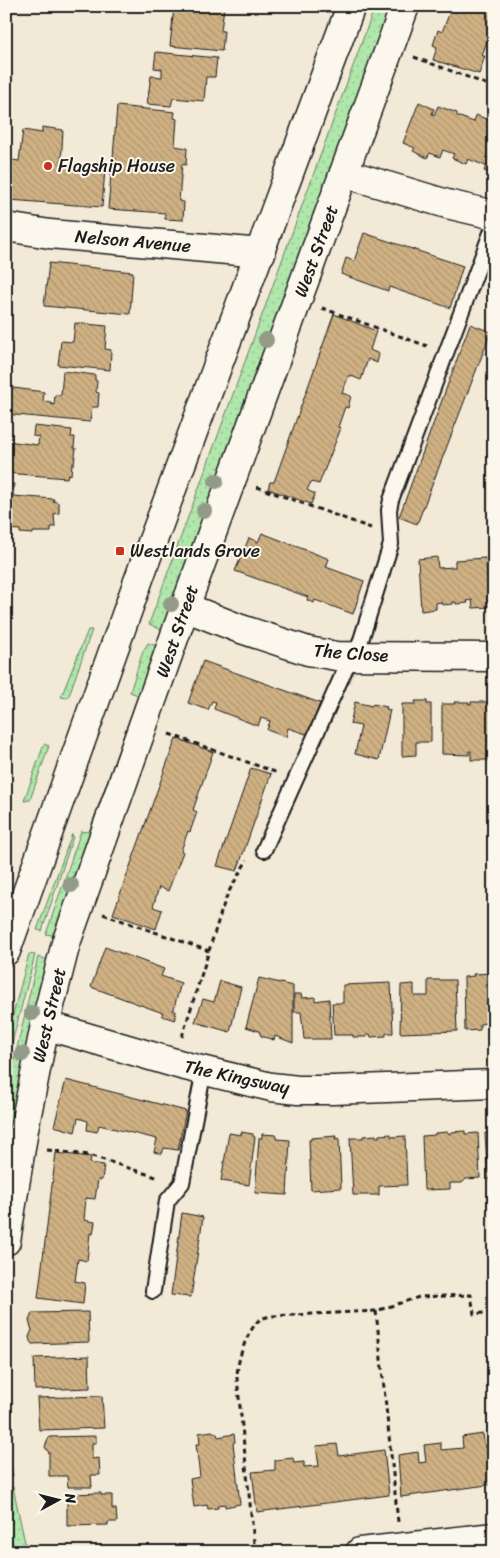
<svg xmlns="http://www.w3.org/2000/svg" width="500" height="1558" font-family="Sriracha,sans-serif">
  <defs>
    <pattern id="grass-dots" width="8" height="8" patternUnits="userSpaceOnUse" patternTransform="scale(1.25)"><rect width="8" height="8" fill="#b0e7ab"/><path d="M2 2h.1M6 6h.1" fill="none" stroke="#97c693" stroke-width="1.8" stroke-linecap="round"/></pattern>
    <pattern id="building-back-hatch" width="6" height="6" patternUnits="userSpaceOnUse" patternTransform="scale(1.25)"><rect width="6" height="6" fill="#cfb183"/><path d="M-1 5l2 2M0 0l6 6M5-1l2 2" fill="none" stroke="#b19871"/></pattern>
  </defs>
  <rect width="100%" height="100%" fill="#f2e9d7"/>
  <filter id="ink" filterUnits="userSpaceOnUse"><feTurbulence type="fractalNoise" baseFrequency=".02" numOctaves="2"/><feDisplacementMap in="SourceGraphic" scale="10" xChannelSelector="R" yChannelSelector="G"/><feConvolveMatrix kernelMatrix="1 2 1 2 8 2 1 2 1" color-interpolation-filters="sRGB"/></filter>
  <g filter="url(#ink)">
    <g fill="url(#grass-dots)" stroke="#668264">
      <path d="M375,6H395L166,632L149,624Z"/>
      <path d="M88,630H92L68,698L61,697Z"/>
      <path d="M148,643L160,647L56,936L46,934L81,831L89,832L138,695L130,692L143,651Z"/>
      <path d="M44,744L49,746L30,800L24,801Z"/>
      <path d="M72,834L73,837L42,931L37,930Z"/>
      <path d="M29,954L35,955L14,1035L6,1077V1041Z"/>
      <path d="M38,957L49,960L6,1167V1096Z"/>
      <path d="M6,1431L13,1476L6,1477Z"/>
      <path d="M13,1487L26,1547C19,1548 15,1547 10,1543L6,1522V1488Z"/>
    </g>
    <g fill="url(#building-back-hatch)" stroke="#1c1c1c">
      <path d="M174,6L224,7L221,31H224L222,51L170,46Z"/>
      <path d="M447,6H494V39L488,38L482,56H485L479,74L433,60L437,47L433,45L438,30L442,32L450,12L445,10Z"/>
      <path d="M156,52L217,58L215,77H206L204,101L173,98L171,106L147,104L151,76L162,77V69L154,68Z"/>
      <path d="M419,102L434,109L432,114L434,115L438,106L457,113V116L474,122L476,115L494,122V174L484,171L486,166L468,159L466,164L452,158L454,154L443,150L440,157L430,153L427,158L413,151L415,148L403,143Z"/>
      <path d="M117,106L175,112L174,118L177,119L175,146L187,148L186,165L182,164L179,201L184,202L183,220L165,219V213L108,209L111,174H116V158H113Z"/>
      <path d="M42,127L63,130L61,164L105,169L102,207L9,200L12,160L19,161L23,130L42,133Z"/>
      <path d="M364,233L463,266L450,308L389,287L388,291L341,274L346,258L354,261Z"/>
      <path d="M49,263L133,272L130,314L44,306Z"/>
      <path d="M334,314L376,331L370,350L379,354L377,363L368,359L361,380L349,375L342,393L351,396L348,408L345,407L338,427L341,428L319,484L311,482L307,490L315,494L311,504L268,489L270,482H274Z"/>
      <path d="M75,323L107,326L105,349L111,350L110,370L58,365L61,341L73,342Z"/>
      <path d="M470,324L491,332L417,524L399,517Z"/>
      <path d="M63,371L95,375V380L97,381L96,392L99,393L98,407H92L90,422L6,414V387L44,392L43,401L51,402V404L54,405L55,395H61Z"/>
      <path d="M34,426L72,430L71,437H75L74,448H76L74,464H72L71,475L68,474L67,478L6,473L7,441L38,445L39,437L33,436Z"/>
      <path d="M6,483L14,484L13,496L54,499L53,501L57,502L59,504V513L54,514L55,527H51V532H33V534L20,533V530L6,529Z"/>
      <path d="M262,533L329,559L326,567L364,581L353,614L315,600L314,603L307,600L308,597L235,571L249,538L258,542Z"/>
      <path d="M437,557L438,568L455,567V560L486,558L489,607L473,608L472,600L467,601L468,603L456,604V602H453V604L442,605L441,602L436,603V609L421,611L418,559Z"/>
      <path d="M203,661L320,703L309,735L288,728L286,737L267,730L270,721L261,718L258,726L214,709L216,702L212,701L208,710L188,703Z"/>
      <path d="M415,701H427V704H431V742H416V755L402,756V704H416Z"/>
      <path d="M355,702L372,706L373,704L387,707L386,709L390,710L379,760L355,754L361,726L350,724Z"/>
      <path d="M454,702H469L468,704H471V702H494L493,760H471V751H469V755L442,754V704H455Z"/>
      <path d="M176,738L213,752L193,810L197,812L190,832L188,831L181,851L183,852L168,891L159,887L153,907L162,910L156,929L113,914Z"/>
      <path d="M251,768L271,774L237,871L217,866Z"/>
      <path d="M105,947L164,969L161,976L181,983L173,1011H176L175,1020L162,1016L163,1013L91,987Z"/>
      <path d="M494,973V1026H487V1023L480,1024V1030L465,1031L464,977L474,976L473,974Z"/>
      <path d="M259,978L293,986V1043L275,1036L274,1040L261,1036L259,1031L246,1027Z"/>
      <path d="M428,980H455L457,1031L400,1033L401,985L414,984V996H428Z"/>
      <path d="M220,981L241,987L230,1032L195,1022L203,999L214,1002Z"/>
      <path d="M391,983L393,1033H386V1036L371,1037L370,1034H367V1037H353V1035H334L332,1003H343V985Z"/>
      <path d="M294,994H301L302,998L315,997V1001L329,999L331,1039H304L301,1012H294Z"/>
      <path d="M66,1080L186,1111L178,1150L164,1148L162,1154L154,1152L157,1139L99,1125L97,1132L87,1130L88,1121L78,1118L75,1132L54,1126Z"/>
      <path d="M465,1131V1134L478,1133L480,1178L466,1179L462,1183H450V1189L424,1190L422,1136L435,1135V1133L448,1132L449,1134H450L451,1132Z"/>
      <path d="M241,1132L253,1134V1136L255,1137L249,1185L221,1181L229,1133L241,1135Z"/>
      <path d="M485,1133H494V1180H488Z"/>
      <path d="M262,1134L276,1135V1139L290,1140L287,1195L255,1193L259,1138H262Z"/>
      <path d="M391,1134V1137L405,1136L407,1185L379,1186V1195H353L350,1138H363V1136L376,1135V1137H379V1135Z"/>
      <path d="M336,1136L335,1139L339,1138L341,1188L311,1190L309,1140H311V1138Z"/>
      <path d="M56,1153L91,1157L90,1163L104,1165L102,1180H98L95,1199L86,1198L84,1220L95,1222L93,1234L90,1233L87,1261L78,1259L75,1281L85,1283L83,1304L38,1298Z"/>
      <path d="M182,1213L203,1217L191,1297L171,1295Z"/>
      <path d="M88,1312L89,1342L32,1344L30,1341L29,1337L32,1330L29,1321L32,1313Z"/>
      <path d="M89,1356L90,1388L35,1390L34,1358Z"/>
      <path d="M102,1396L104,1428L39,1430L37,1398Z"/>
      <path d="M212,1431L217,1434L218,1437L234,1434L235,1442L233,1443L240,1504L225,1507V1504L218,1505V1508L208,1509L207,1505L194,1507L190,1479L200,1477L196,1444H200L199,1433Z"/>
      <path d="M483,1434L485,1448L494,1447V1484L401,1497L398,1455L418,1452L419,1463L426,1462L424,1445L441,1443V1450L463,1448L462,1437Z"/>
      <path d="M96,1436V1443H92V1459L99,1458L100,1475H91L92,1487H68L67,1476H49V1453L45,1447L49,1437Z"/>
      <path d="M337,1444L339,1456L384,1450L389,1495L257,1512L252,1472L275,1470V1460L293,1458L294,1463L304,1462V1467L319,1466L316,1446Z"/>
      <path d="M101,1493V1495H112V1509H116L117,1522H108V1525L67,1526V1494Z"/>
    </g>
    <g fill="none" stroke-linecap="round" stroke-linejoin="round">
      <g stroke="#1c1c1c" stroke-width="18">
        <g id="lane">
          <path d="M356,656L391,544L389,510L391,500L494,225"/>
          <path d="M264,850L351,656"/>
          <path d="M153,1291L167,1201L182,1183L204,1070"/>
        </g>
      </g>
      <g stroke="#1c1c1c" stroke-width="31">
        <g id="street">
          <path d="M344,173L447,204L494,215"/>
          <path d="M6,227L50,234L261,253"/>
          <path d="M185,607L238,628L308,651L336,656L494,657"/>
          <path d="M45,1025L185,1066L271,1087L298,1090H333L494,1084"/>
          <path d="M6,1241L24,1129L45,1025L66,943L185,607L405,6"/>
          <path d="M360,1552L494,1537"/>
        </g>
      </g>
      <g stroke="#1c1c1c" stroke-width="31">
        <path id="primary" d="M6,951L146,559L351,6"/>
      </g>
      <g stroke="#1c1c1c" stroke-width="3" stroke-dasharray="5 4" stroke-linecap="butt">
        <path d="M414,57L494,87"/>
        <path d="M322,308L427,346"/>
        <path d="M257,487L371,528"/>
        <path d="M169,734L278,773"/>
        <path d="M103,914L209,951"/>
        <path d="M182,1037L222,909L228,893L247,860"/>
        <path d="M47,1150L89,1155L159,1178"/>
        <path d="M376,1311L398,1522"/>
        <path d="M255,1552L237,1378C237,1360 246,1334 258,1321C263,1317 268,1317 273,1316L376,1311L419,1297L471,1295L474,1314L494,1312"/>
      </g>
      <use href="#lane" stroke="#fbf7ec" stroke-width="14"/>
      <use href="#street" stroke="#fbf7ec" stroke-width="28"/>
      <use href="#primary" stroke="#fbf7ec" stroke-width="28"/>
    </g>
    <g fill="#949a88">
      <circle cx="266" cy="340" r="8"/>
      <circle cx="216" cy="481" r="8"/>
      <circle cx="204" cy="511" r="8"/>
      <circle cx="171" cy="604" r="8"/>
      <circle cx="71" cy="885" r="8"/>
      <circle cx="32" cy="1013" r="8"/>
      <circle cx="22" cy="1054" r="8"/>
    </g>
  </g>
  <g fill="#c8321e" stroke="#fbf7ec" stroke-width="2">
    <circle cx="48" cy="166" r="5"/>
    <rect x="115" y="546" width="10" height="10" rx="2.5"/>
  </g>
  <g text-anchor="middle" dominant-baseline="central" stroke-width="4" stroke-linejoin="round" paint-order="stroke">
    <g font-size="18" fill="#1c1c1c" stroke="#fbf7ec" text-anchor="start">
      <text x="58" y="166">Flagship House</text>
      <text x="130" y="551">Westlands Grove</text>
    </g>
    <g font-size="18" fill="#1c1c1c" stroke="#fbf7ec">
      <text transform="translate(133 241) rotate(5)">Nelson Avenue</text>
      <text transform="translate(316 251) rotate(-70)">West Street</text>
      <text transform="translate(177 631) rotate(-71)">West Street</text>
      <text transform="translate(351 653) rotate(4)">The Close</text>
      <text transform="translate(49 1015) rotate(-77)">West Street</text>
      <text transform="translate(237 1077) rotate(12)">The Kingsway</text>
    </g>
  </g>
  <rect width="500" height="1558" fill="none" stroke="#fbf7ec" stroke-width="25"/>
  <rect x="12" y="12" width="475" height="1533" fill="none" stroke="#1c1c1c" stroke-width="2" filter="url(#ink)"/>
  <g transform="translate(58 1500) rotate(83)" stroke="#fbf7ec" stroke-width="4" paint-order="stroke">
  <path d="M0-4L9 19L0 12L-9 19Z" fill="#1c1c1c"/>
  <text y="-8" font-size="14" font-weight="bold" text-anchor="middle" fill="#1c1c1c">N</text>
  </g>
</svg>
